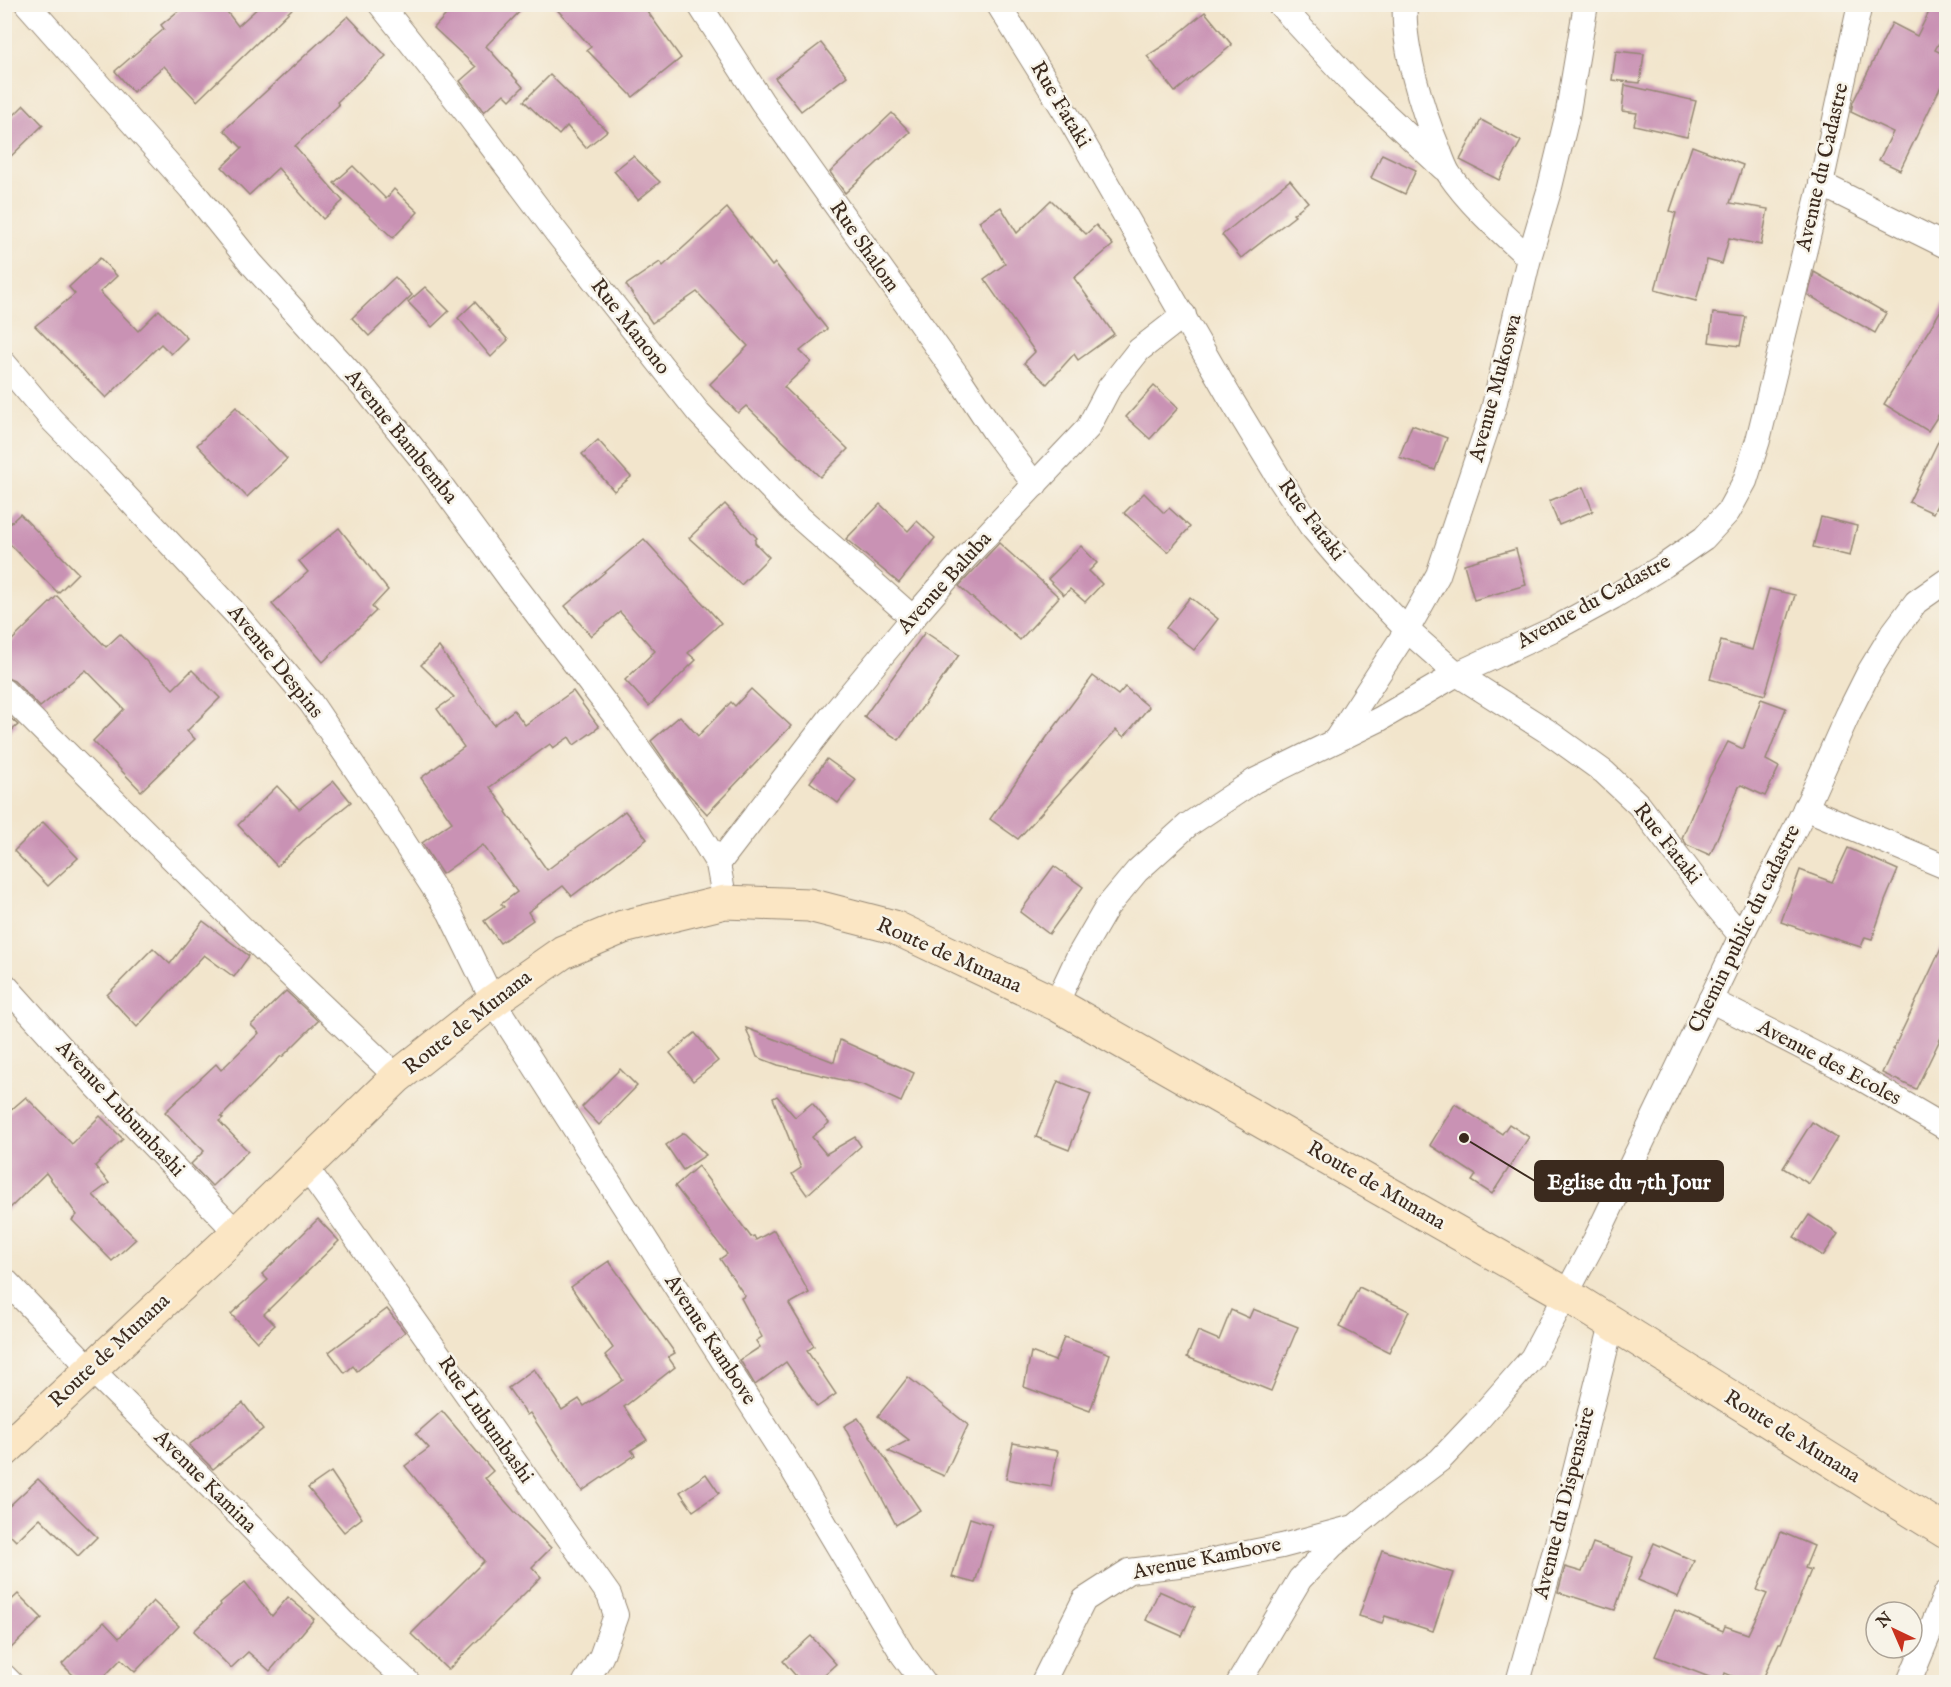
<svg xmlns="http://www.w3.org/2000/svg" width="1951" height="1687" font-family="'IM FELL English',serif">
  <rect width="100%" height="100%" fill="#f7f3e8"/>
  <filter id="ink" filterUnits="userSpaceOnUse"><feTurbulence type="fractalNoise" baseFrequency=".0167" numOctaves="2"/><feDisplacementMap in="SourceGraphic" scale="12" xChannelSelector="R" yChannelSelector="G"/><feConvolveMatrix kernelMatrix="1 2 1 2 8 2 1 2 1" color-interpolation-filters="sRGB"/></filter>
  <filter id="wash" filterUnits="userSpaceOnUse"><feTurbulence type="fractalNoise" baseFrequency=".008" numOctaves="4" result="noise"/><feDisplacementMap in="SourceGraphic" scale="24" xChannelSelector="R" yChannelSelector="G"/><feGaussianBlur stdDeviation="1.35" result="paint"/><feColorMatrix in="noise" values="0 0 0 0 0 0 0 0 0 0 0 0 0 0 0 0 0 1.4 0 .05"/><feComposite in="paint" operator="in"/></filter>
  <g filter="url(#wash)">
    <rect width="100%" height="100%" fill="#f2e5cc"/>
    <g id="blocks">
      <g fill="#c992b4">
        <path d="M187,4H221L238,26L262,4H297L197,101L164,66L133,92L115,71L164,29L161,25Z"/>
        <path d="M456,4H527L486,46L523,87L510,100L504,94L484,112L460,81L476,67L434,28Z"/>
        <path d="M552,4H642L681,58L633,97L587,50L591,47Z"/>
        <path d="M1933,4H1947V29L1935,50L1947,56V89L1941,86L1900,170L1879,160L1893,132L1851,112L1853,102L1892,23L1917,36Z"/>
        <path d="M1205,12L1232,45L1175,92L1147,56L1166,44Z"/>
        <path d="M348,16L386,56L337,102L339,105L295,146L343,201L323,219L278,168L249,195L222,167L242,148L224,130Z"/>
        <path d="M821,43L847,76L801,111L775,78Z"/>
        <path d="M1616,51L1644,54L1640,83L1612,80Z"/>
        <path d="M550,75L607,131L586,148L567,126L559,135L524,101Z"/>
        <path d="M1625,85L1696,101L1687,137L1634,125L1637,113L1622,111Z"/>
        <path d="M24,105L43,125L4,163V125Z"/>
        <path d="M892,113L910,132L845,193L830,172Z"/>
        <path d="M1481,120L1521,141L1499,180L1460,160Z"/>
        <path d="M1692,146L1743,165L1730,203L1768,209L1761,245L1729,238L1722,264L1707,260L1696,301L1655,290L1676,213L1670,211Z"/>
        <path d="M1382,154L1416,170L1405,194L1371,178Z"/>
        <path d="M633,156L660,182L638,200L614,171Z"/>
        <path d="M353,166L386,199L394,189L418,212L393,238L334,183Z"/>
        <path d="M1290,180L1308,202L1293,214L1295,216L1241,258L1222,235Z"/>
        <path d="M1051,200L1086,234L1096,225L1113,245L1074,278L1114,334L1078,360L1074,354L1047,384L1024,363L1035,352L984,279L1005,264L979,221L1001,207L1017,233Z"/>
        <path d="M727,208L772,266L775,263L827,329L800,351L811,362L784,387L848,449L820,477L746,406L738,413L710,384L748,346L697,292L652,323L626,285L660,262L663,266Z"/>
        <path d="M100,258L117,276L100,292L138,331L159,310L187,338L171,354L161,344L106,398L35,326L75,294L69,287Z"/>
        <path d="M1814,272L1886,313L1875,333L1808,295Z"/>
        <path d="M395,277L412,295L369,336L352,318Z"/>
        <path d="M425,287L449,311L432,327L408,302Z"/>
        <path d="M1947,300V402L1928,431L1884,404Z"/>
        <path d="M475,302L508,340L491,357L458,318Z"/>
        <path d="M1713,313L1746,317L1740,346L1709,342Z"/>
        <path d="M1154,386L1178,408L1150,439L1126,417Z"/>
        <path d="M236,407L287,459L247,497L197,445Z"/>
        <path d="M1947,423V485L1933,513L1909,502Z"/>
        <path d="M1412,425L1447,438L1435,470L1399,457Z"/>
        <path d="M598,440L631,477L614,491L582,454Z"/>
        <path d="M1583,487L1593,511L1559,525L1549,501Z"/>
        <path d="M1144,493L1164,513L1169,508L1190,527L1168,552L1124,513Z"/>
        <path d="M725,504L757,538L755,540V543L769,557L741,585L689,538Z"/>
        <path d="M880,504L908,531L917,521L935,538L899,583L846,539Z"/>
        <path d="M20,514L78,573L58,593L4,538V529Z"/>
        <path d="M1821,517L1857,526L1850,556L1813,547Z"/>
        <path d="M339,528L388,590L372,607L376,611L323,662L272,604L308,572L299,561Z"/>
        <path d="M644,539L721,623L688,653L696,660L649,706L625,680L655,651L620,612L591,636L565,606Z"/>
        <path d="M999,543L1059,597L1020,640L959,586Z"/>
        <path d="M1081,546L1097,563L1089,571L1102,584L1085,602L1070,589L1064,595L1048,579Z"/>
        <path d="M1516,549L1526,585L1474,600L1464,564Z"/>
        <path d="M1769,589L1795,595L1765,695L1710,679L1721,641L1752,650Z"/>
        <path d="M57,596L106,647L120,634L173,689L192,670L220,698L187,731L195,739L141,791L93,741L124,709L86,670L40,707L14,681L4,677V648Z"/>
        <path d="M1190,597L1218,619L1194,650L1166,628Z"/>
        <path d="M925,632L959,655L899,740L864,717Z"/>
        <path d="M439,647L494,725L514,710L525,725L573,691L599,727L574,745L569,737L553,748L550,744L490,787L507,811L506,812L547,870L625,811L647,839L572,896L563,886L528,912L533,920L500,943L484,921L504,907L501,904L517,892L483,845L442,874L422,843L452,822L421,778L464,747L437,709L454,697L421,665Z"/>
        <path d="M1093,676L1118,695L1125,687L1149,707L1124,737L1116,730L1018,839L990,819L1047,737Z"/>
        <path d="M751,689L791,726L707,814L686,791L651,741L680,716L698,736L731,702L735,706Z"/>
        <path d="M1761,699L1786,708L1766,760L1779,767L1765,796L1741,785L1739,787L1710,855L1687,845L1682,838L1702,791L1728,742L1743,749Z"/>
        <path d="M4,712L18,725L4,737Z"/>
        <path d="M827,759L856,780L838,803L810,782Z"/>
        <path d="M334,781L351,802L303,841L277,866L238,825L277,786L299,809Z"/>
        <path d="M43,822L78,858L48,886L14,851Z"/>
        <path d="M1848,848L1898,870L1885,901L1872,939L1865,937L1861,947L1810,931L1809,932L1781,922L1800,870L1832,882Z"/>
        <path d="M1054,866L1083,887L1049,934L1020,912Z"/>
        <path d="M203,921L249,956L234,977L204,955L137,1027L107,995L153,948L170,964Z"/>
        <path d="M1947,936V1025L1916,1089L1882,1073Z"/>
        <path d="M286,991L318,1021L282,1057L281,1056L221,1117L223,1118L219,1121L248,1151L212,1186L191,1164L204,1151L165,1112L216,1064L221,1070L259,1033L251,1025Z"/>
        <path d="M746,1028L834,1062L840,1040L914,1073L901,1102L864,1085L778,1065L757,1057Z"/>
        <path d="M695,1033L718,1061L693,1081L670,1053Z"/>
        <path d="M620,1069L637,1086L599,1125L582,1107Z"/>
        <path d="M1058,1081L1091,1094L1069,1150L1036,1137Z"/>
        <path d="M777,1096L795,1117L812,1103L829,1123L812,1137L826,1154L855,1137L861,1146L807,1195L792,1174L801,1168L773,1098Z"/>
        <path d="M26,1097L72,1144L100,1116L123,1139L95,1166L109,1183L93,1195L136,1239L112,1261L72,1220L77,1215L46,1173L4,1214V1116Z"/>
        <path d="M1455,1104L1502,1134L1509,1124L1529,1137L1492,1194L1472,1181L1476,1175L1430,1145Z"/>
        <path d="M1812,1122L1837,1138L1809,1184L1783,1168Z"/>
        <path d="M684,1133L706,1155L683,1170L666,1145Z"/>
        <path d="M698,1166L751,1237L754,1236L756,1240L774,1230L809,1293L789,1304L814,1346L807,1351L836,1394L817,1407L786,1362L755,1385L740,1360L760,1347L756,1341L762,1337L741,1298L745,1296L720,1259L727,1254L675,1186Z"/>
        <path d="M1809,1215L1838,1234L1823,1256L1794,1237Z"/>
        <path d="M318,1219L339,1241L264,1314L275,1325L257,1342L231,1314L268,1280L262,1274Z"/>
        <path d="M609,1261L675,1353L668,1357L675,1367L624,1407L647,1440L631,1450L635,1455L582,1491L530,1413L527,1415L508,1388L534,1369L562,1410L579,1399L584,1406L623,1380L605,1355L613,1348L571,1287Z"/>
        <path d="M1359,1287L1409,1311L1389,1352L1339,1327Z"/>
        <path d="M387,1309L405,1332L357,1371L353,1366L345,1373L329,1352Z"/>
        <path d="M1253,1309L1298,1327L1271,1391L1187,1357L1198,1331L1219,1340L1231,1310L1249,1318Z"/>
        <path d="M1064,1337L1110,1354L1090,1411L1024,1387L1031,1352L1055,1361Z"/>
        <path d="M908,1377L968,1425L944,1476L888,1451L909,1440L878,1416Z"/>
        <path d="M243,1403L263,1429L213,1469L189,1445Z"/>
        <path d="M442,1411L493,1471L485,1478L514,1511L551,1548L532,1567L541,1577L448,1670L411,1634L484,1561L405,1466L429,1448L416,1434Z"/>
        <path d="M858,1418L920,1510L896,1525L844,1426Z"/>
        <path d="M1013,1443L1058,1451L1051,1487L1006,1479Z"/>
        <path d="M331,1472L362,1518L344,1532L308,1488Z"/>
        <path d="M706,1474L719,1493L693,1511L680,1492Z"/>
        <path d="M38,1479L97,1537L78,1556L40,1518L16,1541L4,1529V1511Z"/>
        <path d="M970,1518L992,1525L975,1583L952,1577Z"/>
        <path d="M1781,1532L1814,1546L1805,1568L1811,1570L1781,1643H1779L1761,1683H1748L1725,1673L1722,1682L1655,1656L1675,1610L1723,1631L1725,1626L1748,1634L1767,1594L1757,1590Z"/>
        <path d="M1593,1543L1633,1557L1615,1610L1558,1592L1565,1567L1582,1572Z"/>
        <path d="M1654,1543L1694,1561L1678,1597L1638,1580Z"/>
        <path d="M1382,1550L1453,1573L1433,1631L1385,1616L1382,1623L1359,1616Z"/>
        <path d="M245,1582L272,1616L288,1597L314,1619L270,1671L248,1652L231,1668L194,1631L221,1605L220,1603Z"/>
        <path d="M1159,1591L1195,1607L1182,1636L1146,1620Z"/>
        <path d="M18,1594L42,1618L4,1655V1607Z"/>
        <path d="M153,1601L179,1626L135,1672L121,1659L98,1683H81L62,1664L104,1622L119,1638Z"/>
        <path d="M811,1636L836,1664L815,1683H802L783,1661Z"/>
      </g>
    </g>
  </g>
  <g filter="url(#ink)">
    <use href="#blocks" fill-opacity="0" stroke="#968875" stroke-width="1.5"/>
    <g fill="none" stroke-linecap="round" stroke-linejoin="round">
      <g stroke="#968875" stroke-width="26">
        <g id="minor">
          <path d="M27,4L191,189L251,263L365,389L424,462L513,583L618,720L695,827L718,864L725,902"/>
          <path d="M380,4L466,112L556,232L698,412L789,508L913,618"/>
          <path d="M699,4L762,102L959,378L994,431L1035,485"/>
          <path d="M998,4L1072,123L1228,394L1279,478L1311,526L1347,568L1407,630L1457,674L1547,731L1604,772L1639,805L1708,896L1741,936"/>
          <path d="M1279,4L1354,85L1443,168"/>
          <path d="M1405,4C1402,45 1422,110 1438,148C1441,156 1444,166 1449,174C1470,205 1501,232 1529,258"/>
          <path d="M1821,184L1946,246"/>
          <path d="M4,363L52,420L104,473L236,614L311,703L376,799L450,913L493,1001L788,1462L903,1655L923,1682"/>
          <path d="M4,691L267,953L397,1077"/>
          <path d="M1335,741L1407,630L1438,575L1493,410L1529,258L1549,191L1567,117L1586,4"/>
          <path d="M1805,808L1946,867"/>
          <path d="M718,864L831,717L913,618L966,557L1088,428L1109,388L1139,350L1184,315"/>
          <path d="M4,984L97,1087L237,1233"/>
          <path d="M1710,1000L1852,1073L1946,1128"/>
          <path d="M1056,1004L1078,957L1107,907L1137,871L1188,825L1254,781L1380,719L1457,674L1554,629L1613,597L1665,565L1704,538L1728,512L1745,481L1758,440L1821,184L1860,4"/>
          <path d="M306,1167L609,1595L616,1615L601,1657L585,1682"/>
          <path d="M4,1279L91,1369L243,1519L344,1623L408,1682"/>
          <path d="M4,1676L10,1682"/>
          <path d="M1043,1682L1084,1600L1129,1571L1203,1562L1282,1546L1350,1528"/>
          <path d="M1239,1682L1300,1579L1333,1545L1386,1501L1440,1460L1476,1422L1532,1358L1595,1240L1741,936L1810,799L1848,714L1869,672L1892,634L1916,602L1946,581"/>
          <path d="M1518,1682L1557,1543L1612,1324"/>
          <path d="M1909,1682L1946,1593"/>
        </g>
      </g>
      <g stroke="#968875" stroke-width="35">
        <path id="secondary" d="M4,1451L237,1233L397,1077L493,1001L563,952L623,927L725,902L809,905L894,927L1056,1004L1567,1295L1946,1532"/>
      </g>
      <use href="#minor" stroke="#fff" stroke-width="24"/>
      <use href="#secondary" stroke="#fbe6c4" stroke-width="33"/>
    </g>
  </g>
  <g text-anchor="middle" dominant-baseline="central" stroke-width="5" stroke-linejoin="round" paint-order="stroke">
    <g font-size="21" fill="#3b2a1e" stroke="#f7f3e8">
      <text transform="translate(1060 105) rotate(59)">Rue Fataki</text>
      <text transform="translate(1823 167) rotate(-77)">Avenue du Cadastre</text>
      <text transform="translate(864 247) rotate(55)">Rue Shalom</text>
      <text transform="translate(630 327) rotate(52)">Rue Manono</text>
      <text transform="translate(1496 388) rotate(-75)">Avenue Mukoswa</text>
      <text transform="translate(401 437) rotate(51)">Avenue Bambemba</text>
      <text transform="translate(1311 520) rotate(53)">Rue Fataki</text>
      <text transform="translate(945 583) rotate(-48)">Avenue Baluba</text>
      <text transform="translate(1594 602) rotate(-29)">Avenue du Cadastre</text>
      <text transform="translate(275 662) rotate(51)">Avenue Despins</text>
      <text transform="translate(1667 844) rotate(52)">Rue Fataki</text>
      <text transform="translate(1745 929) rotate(-64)">Chemin public du cadastre</text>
      <text transform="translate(949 956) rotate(24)">Route de Munana</text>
      <text transform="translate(468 1023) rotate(-38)">Route de Munana</text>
      <text transform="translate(1829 1063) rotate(28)">Avenue des Ecoles</text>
      <text transform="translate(120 1109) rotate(47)">Avenue Lubumbashi</text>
      <text transform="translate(1376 1186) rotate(30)">Route de Munana</text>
      <text transform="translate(710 1340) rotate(57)">Avenue Kambove</text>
      <text transform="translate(110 1351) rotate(-43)">Route de Munana</text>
      <text transform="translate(485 1420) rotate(55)">Rue Lubumbashi</text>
      <text transform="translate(1792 1437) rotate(32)">Route de Munana</text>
      <text transform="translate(205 1482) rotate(45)">Avenue Kamina</text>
      <text transform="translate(1565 1503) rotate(-76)">Avenue du Dispensaire</text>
      <text transform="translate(1207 1559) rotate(-11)">Avenue Kambove</text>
    </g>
  </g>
  <path fill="none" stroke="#3b2a1e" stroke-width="2" d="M1464 1138L1535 1181"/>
  <circle fill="#3b2a1e" stroke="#f7f3e8" stroke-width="2" cx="1464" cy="1138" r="6"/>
  <rect fill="#3b2a1e" stroke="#3b2a1e" stroke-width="2" x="1535" y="1161" width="188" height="40" rx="6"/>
  <g font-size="22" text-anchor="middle" font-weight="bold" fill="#fff">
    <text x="1629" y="1189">Eglise du 7th Jour</text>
  </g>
  <rect width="1951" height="1687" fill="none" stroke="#f7f3e8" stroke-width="24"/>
  <g transform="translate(1894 1630) rotate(316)"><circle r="28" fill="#f7f3e8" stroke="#aca397" stroke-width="1.5"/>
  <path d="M0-4.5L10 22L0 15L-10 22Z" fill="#c8321e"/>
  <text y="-9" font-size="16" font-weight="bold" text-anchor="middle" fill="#3b2a1e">N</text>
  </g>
</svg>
